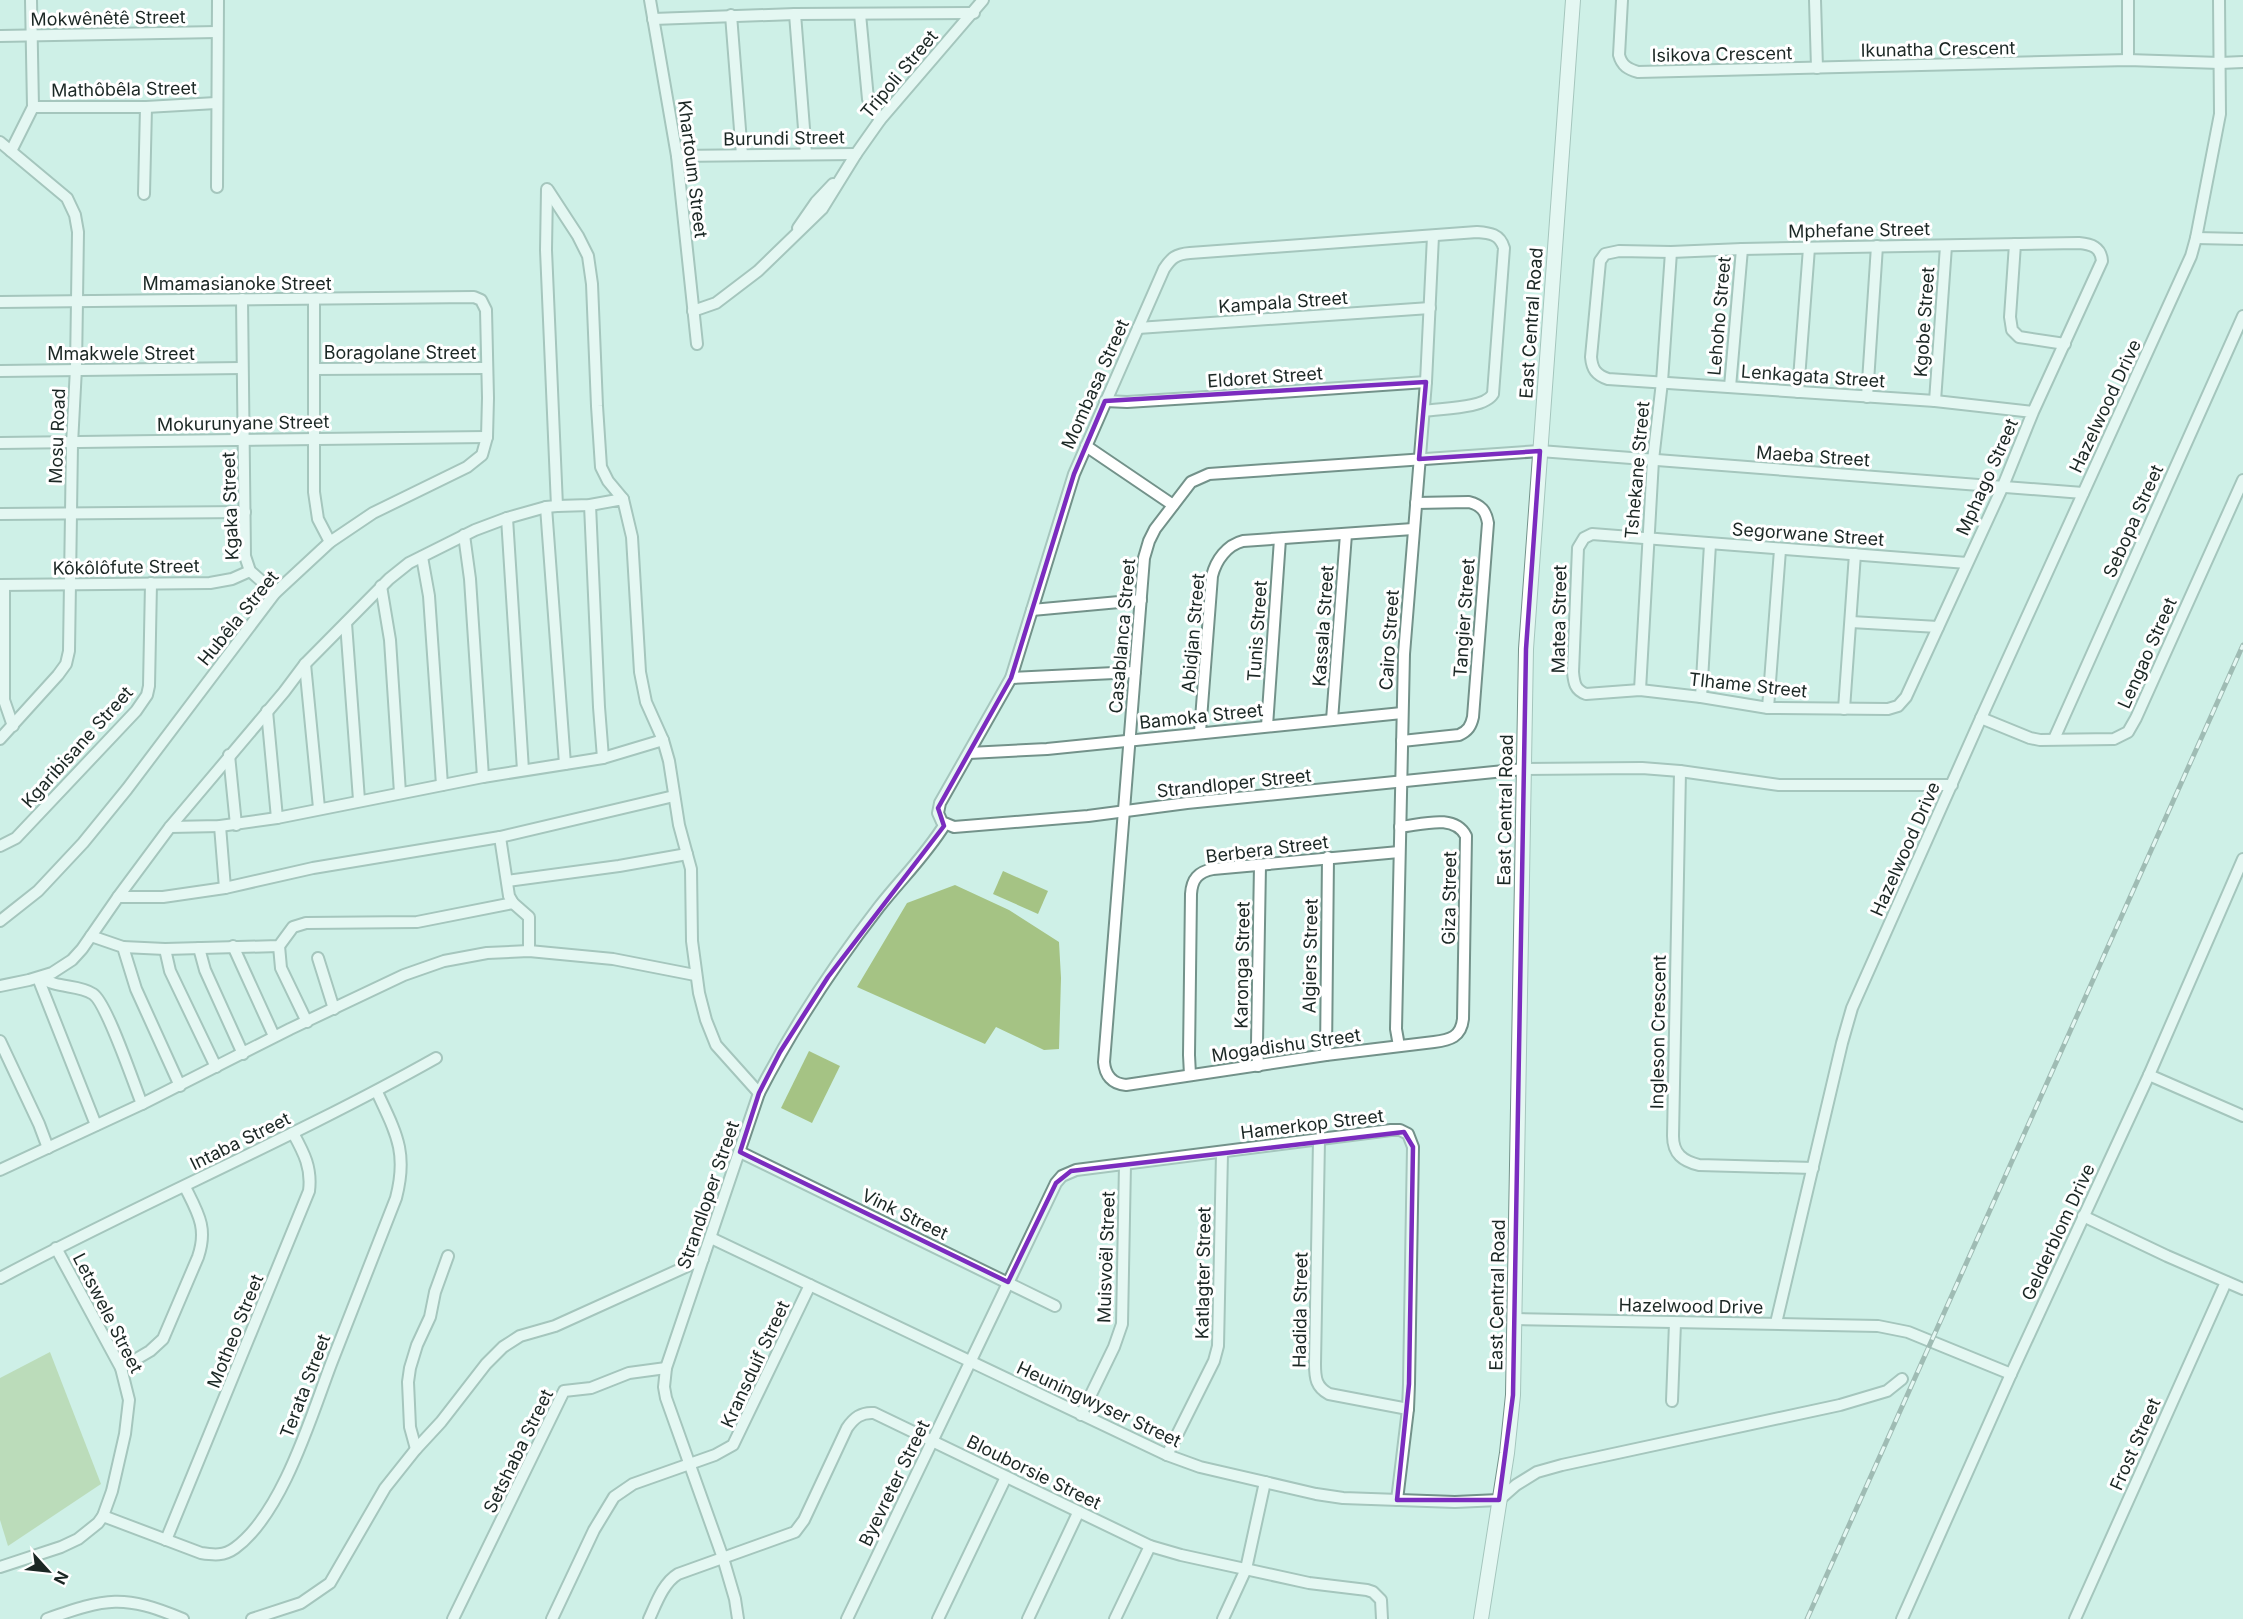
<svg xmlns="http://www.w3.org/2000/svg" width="2243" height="1619" font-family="Inter,sans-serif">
  <rect width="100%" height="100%" fill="#cef0e7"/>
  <g fill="#a5c384">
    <path d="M1003,871L1048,891L1038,914L993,894Z"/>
    <path d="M955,885L1009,910L1059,942L1061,978L1059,1049L1044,1050L996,1027L985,1044L857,987L907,903Z"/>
    <path d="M809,1051L840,1066L812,1123L781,1108Z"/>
    <path d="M50,1352L101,1484L8,1546L0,1520V1378Z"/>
  </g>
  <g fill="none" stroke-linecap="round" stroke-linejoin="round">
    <g stroke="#73928a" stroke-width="14">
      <g id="minor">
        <path d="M650,0L677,156L697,344"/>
        <path d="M1622,0L1619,55C1622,66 1628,69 1638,72L2128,60L2220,63L2243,62"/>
        <path d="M1815,0L1817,68"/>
        <path d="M2128,0V60"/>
        <path d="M795,14L806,154"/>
        <path d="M860,14L868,99L880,120"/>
        <path d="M731,15L742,155"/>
        <path d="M653,19L795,14L974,13"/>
        <path d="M0,36L217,32"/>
        <path d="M33,107H146L216,103"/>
        <path d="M0,142L67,198L75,215L78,232L76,368L72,444L69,651L66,664L58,675L0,739"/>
        <path d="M11,151L33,107L31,0"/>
        <path d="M677,156L856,154"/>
        <path d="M217,187L218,0"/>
        <path d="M548,190L578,236L588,256L592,284L597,406L601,467L608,481L623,499"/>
        <path d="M144,194L146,107"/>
        <path d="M798,228L816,202L833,184"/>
        <path d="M2196,238L2243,239"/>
        <path d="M2015,244L2010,317L2012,330L2019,337L2065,344"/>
        <path d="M242,299L245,556L250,571L275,593"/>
        <path d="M314,299V492L318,519L330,542"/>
        <path d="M0,302L474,297L481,300L486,310L488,398L487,437L482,455L467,467L373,513L330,542L275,593L127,789L83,843L38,891L0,921"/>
        <path d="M693,311L716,303L758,271L822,209L856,154L880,120L983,0"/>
        <path d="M1138,328L1430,308"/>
        <path d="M314,369L486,368"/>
        <path d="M0,371L242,368"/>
        <path d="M1730,387L1742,249"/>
        <path d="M1798,392L1809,248"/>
        <path d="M1867,397L1877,246"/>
        <path d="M1105,401L1127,402L1222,396L1426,382"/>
        <path d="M1935,401L1946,246"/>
        <path d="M1424,411C1441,408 1484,409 1493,394L1504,248C1500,234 1490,233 1477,232L1190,253C1176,254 1171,258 1164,269L1074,474L1011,678L940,803L938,813L942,822L954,827L1088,816L1187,803L1524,769L1642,768L1680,771L1779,785H1952"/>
        <path d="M0,443L487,437"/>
        <path d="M1086,446L1173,505"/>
        <path d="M590,505L599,707L603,758"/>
        <path d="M557,506L590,505L623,499L632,537L640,672L646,702L663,740L669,761L679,825L691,869L692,941L699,993L706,1020L716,1045L759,1093"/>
        <path d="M546,507L565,764"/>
        <path d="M0,514L245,512"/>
        <path d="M507,518L523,770"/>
        <path d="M464,535L470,579L483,777"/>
        <path d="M422,557L429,596L442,785"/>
        <path d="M1967,563L1592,534L1584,538L1578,548L1573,672C1574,683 1575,690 1586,694L1640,690L1701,697L1768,708L1888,709L1898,706L1906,697L2003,486L2033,412L2102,261C2101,247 2091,244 2079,243L1742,249L1671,252L1619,251L1605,254L1600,261L1591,357C1592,369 1596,375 1608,379L1935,401L2033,412"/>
        <path d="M0,585L210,583L232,579L250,571"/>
        <path d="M4,585V700L13,726"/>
        <path d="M381,586L390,640L400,793"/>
        <path d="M1032,610L1141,600"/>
        <path d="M1851,622L1938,627"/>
        <path d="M346,623L359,800"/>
        <path d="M305,664L319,808"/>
        <path d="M1011,678L1135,672"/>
        <path d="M1640,690L1653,460L1662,382L1671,252"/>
        <path d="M1701,697L1710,544"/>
        <path d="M1768,708L1780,550"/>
        <path d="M1844,709L1855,554"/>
        <path d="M267,711L277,818"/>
        <path d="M1981,718L2030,738L2040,740L2114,739L2128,732L2136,718L2243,480"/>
        <path d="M1332,720L1346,534"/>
        <path d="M1267,726L1280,539"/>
        <path d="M1200,732L1212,576C1216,560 1227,545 1243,541L1413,529"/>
        <path d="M2054,739L2243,316"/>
        <path d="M1402,741L1459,735C1468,731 1471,726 1473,717L1488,523C1486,511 1481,505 1469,502L1416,503"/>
        <path d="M969,753L1047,749L1402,713"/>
        <path d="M229,755L236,825"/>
        <path d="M1680,771L1673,1136C1673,1154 1683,1161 1699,1165L1813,1168"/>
        <path d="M220,826L225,888"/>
        <path d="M170,827L220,826L277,818L483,777L603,758L663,740"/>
        <path d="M1400,827C1421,825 1454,813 1466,836L1463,1019C1461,1037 1450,1040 1434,1042L1326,1055L1126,1085C1112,1084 1105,1075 1104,1062L1144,558L1149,541L1155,529L1191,482L1209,474L1540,451L2083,493"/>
        <path d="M500,837L509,896L513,903L529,917V951"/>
        <path d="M0,846L16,838L136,711L147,695L149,686L151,583"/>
        <path d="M507,881L619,866L687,854"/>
        <path d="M118,897H163L225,888L313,868L500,837L674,796"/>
        <path d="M91,936L123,947L136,989L180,1086"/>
        <path d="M233,946L274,1036"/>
        <path d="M279,946L281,968L307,1022"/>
        <path d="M123,947L165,949L279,946L293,927L306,923L417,922L513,903"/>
        <path d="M199,948L205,970L243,1054"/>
        <path d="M165,949L170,971L216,1067"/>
        <path d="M318,958L334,1009"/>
        <path d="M41,977C56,989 78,984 93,994C107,1003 134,1085 142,1104"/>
        <path d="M38,978L96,1125"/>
        <path d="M0,986L29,980L52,973L72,960L82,949L118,897L170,827L284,692L305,664L389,579L409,563L475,530L507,518L546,507L557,506L546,250L547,189"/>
        <path d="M0,1041L39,1124L48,1148"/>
        <path d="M1399,1046L1396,1029L1404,654L1426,382L1433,236"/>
        <path d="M1326,1055L1328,857"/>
        <path d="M1258,1066L1257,1043L1260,865"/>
        <path d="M1190,1075L1189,1055L1191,894C1192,879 1198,872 1213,869L1399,852"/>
        <path d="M2149,1075L2243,1116"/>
        <path d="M1319,1140L1315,1364C1315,1378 1316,1387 1329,1394L1408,1409"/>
        <path d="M740,1152L1055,1306"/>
        <path d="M0,1170L142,1104L290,1029L404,975L444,961L487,953L529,951L613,959L695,975"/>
        <path d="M2083,1216L2167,1256L2243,1289"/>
        <path d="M711,1238L1167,1455L1200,1467L1316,1494L1343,1498L1455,1502L1499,1500L1516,1485L1537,1472L1562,1465L1840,1405L1887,1391L1902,1379"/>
        <path d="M0,1278C144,1201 294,1138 436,1058"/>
        <path d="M1514,1319L1878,1326L1908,1332L2011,1374"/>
        <path d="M1776,1323L1842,1043L1852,1008L1981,718L2191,256L2196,238L2220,114L2219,0"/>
        <path d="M121,1368L150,1351L163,1339L198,1257C208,1228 198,1213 185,1187"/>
        <path d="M1672,1401L1675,1323"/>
        <path d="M1081,1415L1114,1347L1122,1324L1125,1164"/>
        <path d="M416,1449L410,1427L408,1382L410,1368L417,1345L430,1317L435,1292L448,1256"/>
        <path d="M1167,1455L1214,1361L1218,1346L1222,1153"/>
        <path d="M103,1516L201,1553C214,1555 224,1556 235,1548C282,1514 311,1417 331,1364C353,1309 374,1253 396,1198C408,1152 396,1133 377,1092"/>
        <path d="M166,1540L309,1191C312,1168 304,1153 293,1133"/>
        <path d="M0,1567L61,1547L78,1539L98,1523L103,1516L112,1491L125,1434L129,1400L121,1368L56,1248"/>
        <path d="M47,1619C107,1598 123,1594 183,1619"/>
        <path d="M252,1619L301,1603L330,1583L385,1488L416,1449L441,1422L486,1364L503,1347L520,1336L555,1326L703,1259"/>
        <path d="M453,1619L564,1391L591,1388L629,1373L666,1368"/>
        <path d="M552,1619L594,1530L614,1497L633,1484L715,1455L733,1445L810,1285"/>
        <path d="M649,1619C656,1604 663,1583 678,1574L795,1532L804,1520L847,1428C854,1418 861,1412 874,1413L1150,1546L1181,1555L1309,1583L1367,1590L1373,1592L1381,1600L1382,1619"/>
        <path d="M738,1619L735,1599L723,1558L666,1398L664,1387L666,1368L759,1093C793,1027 834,965 879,907C901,879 926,855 945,824"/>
        <path d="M847,1619L1056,1183L1062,1176L1076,1170L1391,1130H1400L1408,1134L1413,1147L1409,1384L1408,1409L1397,1500"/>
        <path d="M938,1619L1006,1477"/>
        <path d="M1028,1619L1078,1513"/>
        <path d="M1115,1619L1150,1546"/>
        <path d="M1223,1619L1246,1569L1265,1482"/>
        <path d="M1902,1619L2011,1374L2149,1075L2243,859"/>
        <path d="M2075,1619L2226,1282"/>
      </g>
    </g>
    <g stroke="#73928a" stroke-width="16">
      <path id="tertiary" d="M1481,1619L1507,1453L1513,1395L1526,649L1573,0"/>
    </g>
    <use href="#minor" stroke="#fff" stroke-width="10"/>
    <use href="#tertiary" stroke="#fff" stroke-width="14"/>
    <g stroke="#677c76" stroke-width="5">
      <path id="rail" d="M1807,1619L2243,645"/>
    </g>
    <use href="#rail" stroke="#fff" stroke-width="3" stroke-dasharray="9" stroke-linecap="butt"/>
  </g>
  <path d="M0 0H2243V1619H0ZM1426,382L1419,459L1540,451L1526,649L1513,1395L1499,1500H1397L1409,1384L1413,1147L1404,1132L1071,1171L1056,1183L1008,1282L740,1152L759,1093L780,1052L828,977L944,826L938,808L1011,678L1074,474L1105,401Z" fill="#cef0e7" fill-opacity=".55" fill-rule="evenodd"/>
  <path fill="none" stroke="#7b2cbf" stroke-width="4.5" stroke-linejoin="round" d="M1426,382L1419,459L1540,451L1526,649L1513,1395L1499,1500H1397L1409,1384L1413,1147L1404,1132L1071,1171L1056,1183L1008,1282L740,1152L759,1093L780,1052L828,977L944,826L938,808L1011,678L1074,474L1105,401Z"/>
  <g text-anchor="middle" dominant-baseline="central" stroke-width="6" stroke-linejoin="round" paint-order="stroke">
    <g font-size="18" fill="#1b2724" stroke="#fff">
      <text transform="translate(108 18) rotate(-1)">Mokwênêtê Street</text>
      <text transform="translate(1938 49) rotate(-1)">Ikunatha Crescent</text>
      <text transform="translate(1722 54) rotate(-1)">Isikova Crescent</text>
      <text transform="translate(899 74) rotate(-50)">Tripoli Street</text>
      <text transform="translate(124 89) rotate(-1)">Mathôbêla Street</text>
      <text transform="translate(784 138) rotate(-1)">Burundi Street</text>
      <text transform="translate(693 169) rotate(83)">Khartoum Street</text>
      <text transform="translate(1859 230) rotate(-1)">Mphefane Street</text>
      <text x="237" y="283">Mmamasianoke Street</text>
      <text transform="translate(1283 302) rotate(-4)">Kampala Street</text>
      <text transform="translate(1719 316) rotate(-85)">Lehoho Street</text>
      <text transform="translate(1924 322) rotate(-86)">Kgobe Street</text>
      <text transform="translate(1531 323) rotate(-86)">East Central Road</text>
      <text x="400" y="352">Boragolane Street</text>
      <text x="121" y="353">Mmakwele Street</text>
      <text transform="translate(1813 376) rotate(4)">Lenkagata Street</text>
      <text transform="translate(1265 377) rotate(-4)">Eldoret Street</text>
      <text transform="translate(1095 384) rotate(-66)">Mombasa Street</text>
      <text transform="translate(2105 406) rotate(-65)">Hazelwood Drive</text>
      <text transform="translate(243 423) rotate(-1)">Mokurunyane Street</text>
      <text transform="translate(57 436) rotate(-88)">Mosu Road</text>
      <text transform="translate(1813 456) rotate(4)">Maeba Street</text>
      <text transform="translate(1637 470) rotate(-85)">Tshekane Street</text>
      <text transform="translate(1987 477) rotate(-66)">Mphago Street</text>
      <text transform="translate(230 506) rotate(-92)">Kgaka Street</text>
      <text transform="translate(2133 521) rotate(-66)">Sebopa Street</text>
      <text transform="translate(1808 534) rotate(4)">Segorwane Street</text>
      <text transform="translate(126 567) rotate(-1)">Kôkôlôfute Street</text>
      <text transform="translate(238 618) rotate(-51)">Hubêla Street</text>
      <text transform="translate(1464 618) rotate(-86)">Tangier Street</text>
      <text transform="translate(1559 619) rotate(-89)">Matea Street</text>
      <text transform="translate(1323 626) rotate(-86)">Kassala Street</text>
      <text transform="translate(1257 631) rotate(-86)">Tunis Street</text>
      <text transform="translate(1193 633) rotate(-85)">Abidjan Street</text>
      <text transform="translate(1122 636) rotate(-85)">Casablanca Street</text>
      <text transform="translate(1389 640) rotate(-86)">Cairo Street</text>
      <text transform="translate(2147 653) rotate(-66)">Lengao Street</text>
      <text transform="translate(1748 685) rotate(6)">Tlhame Street</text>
      <text transform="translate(1201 716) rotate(-6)">Bamoka Street</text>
      <text transform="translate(77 747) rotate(-48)">Kgaribisane Street</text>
      <text transform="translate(1234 783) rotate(-6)">Strandloper Street</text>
      <text transform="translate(1505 810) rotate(-89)">East Central Road</text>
      <text transform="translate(1267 849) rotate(-7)">Berbera Street</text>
      <text transform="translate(1905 849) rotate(-66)">Hazelwood Drive</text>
      <text transform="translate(1449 898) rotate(-89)">Giza Street</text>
      <text transform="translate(1310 956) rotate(-89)">Algiers Street</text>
      <text transform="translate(1242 965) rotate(-89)">Karonga Street</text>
      <text transform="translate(1658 1032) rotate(-89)">Ingleson Crescent</text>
      <text transform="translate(1286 1045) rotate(-8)">Mogadishu Street</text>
      <text transform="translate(1312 1124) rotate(-7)">Hamerkop Street</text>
      <text transform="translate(240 1141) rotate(-26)">Intaba Street</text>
      <text transform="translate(708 1195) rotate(-71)">Strandloper Street</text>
      <text transform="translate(905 1214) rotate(26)">Vink Street</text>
      <text transform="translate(2058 1232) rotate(-65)">Gelderblom Drive</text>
      <text transform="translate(1106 1257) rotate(-88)">Muisvoël Street</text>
      <text transform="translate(1203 1273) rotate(-89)">Katlagter Street</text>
      <text transform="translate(1497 1295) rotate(-89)">East Central Road</text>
      <text transform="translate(1691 1306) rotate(1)">Hazelwood Drive</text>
      <text transform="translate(1300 1310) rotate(-89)">Hadida Street</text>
      <text transform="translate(108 1313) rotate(63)">Letswele Street</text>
      <text transform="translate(235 1331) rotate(-68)">Motheo Street</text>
      <text transform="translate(755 1364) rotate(-65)">Kransduif Street</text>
      <text transform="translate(305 1386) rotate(-69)">Terata Street</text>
      <text transform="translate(1099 1404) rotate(25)">Heuningwyser Street</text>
      <text transform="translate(2135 1444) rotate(-66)">Frost Street</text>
      <text transform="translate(518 1451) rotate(-64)">Setshaba Street</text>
      <text transform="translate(1034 1472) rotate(26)">Blouborsie Street</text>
      <text transform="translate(894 1483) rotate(-64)">Byevreter Street</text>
    </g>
  </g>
  <g transform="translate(48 1571) rotate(117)" stroke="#ffffff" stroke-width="4.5" paint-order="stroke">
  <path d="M0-4.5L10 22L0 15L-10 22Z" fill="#1b2724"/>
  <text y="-9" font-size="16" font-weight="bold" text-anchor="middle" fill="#1b2724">N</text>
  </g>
</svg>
